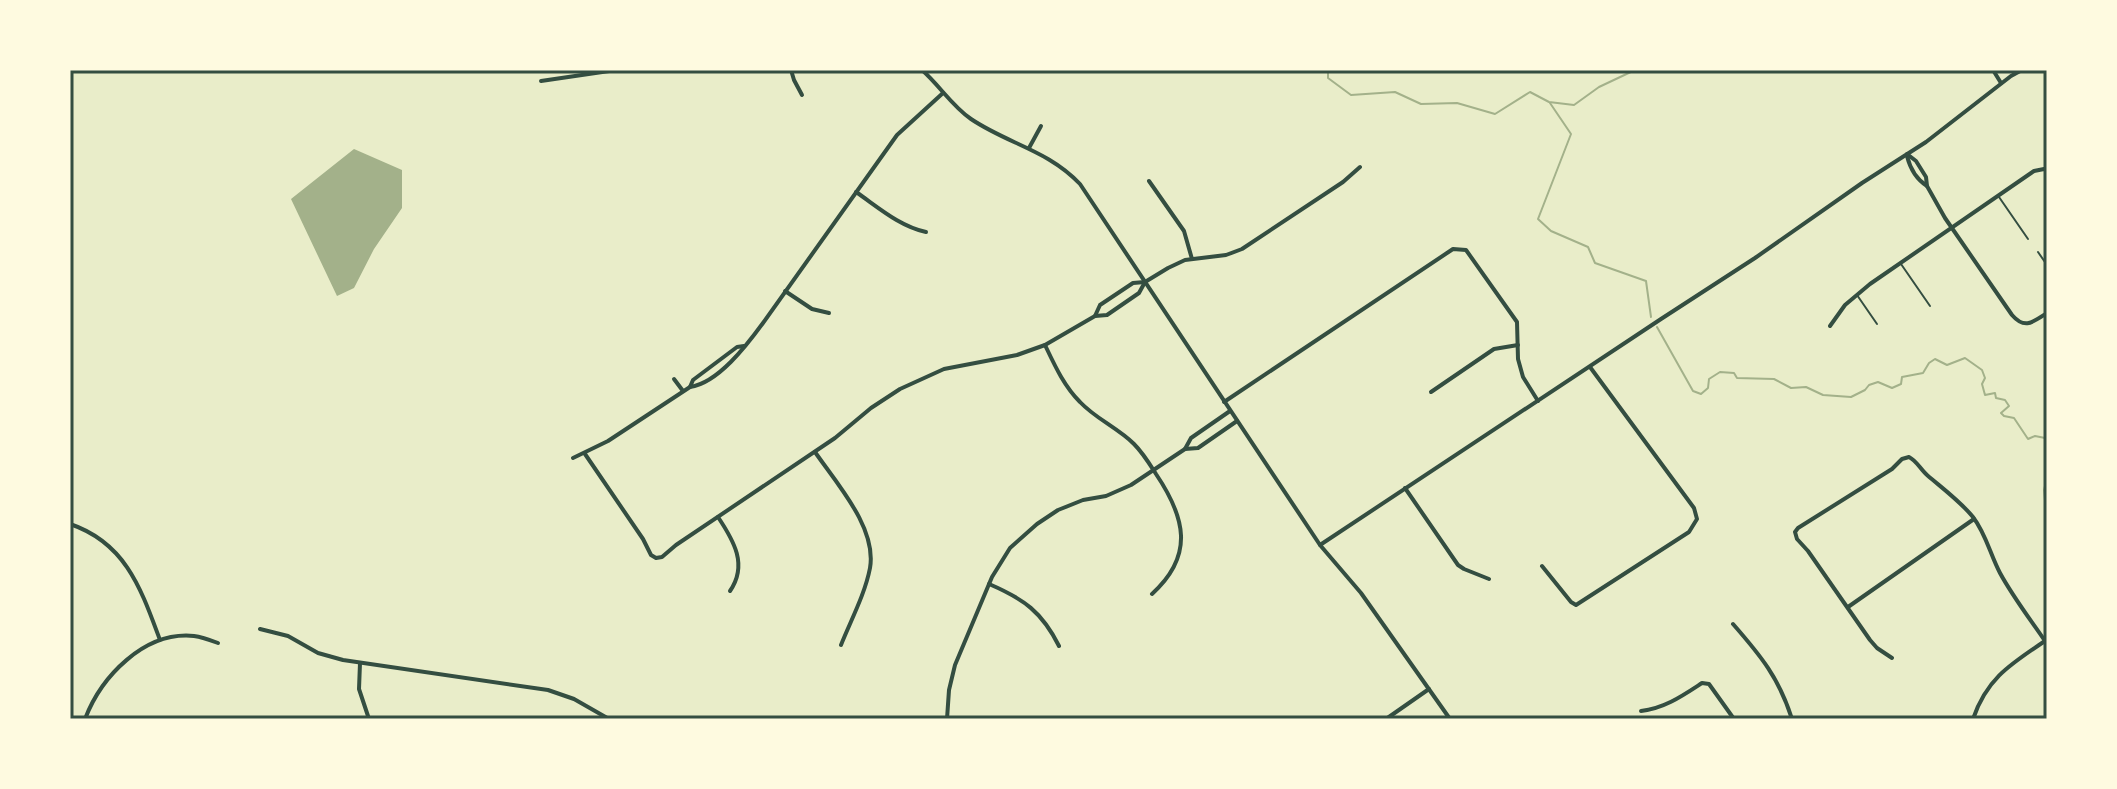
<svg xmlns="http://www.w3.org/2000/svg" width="2117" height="789" font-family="Lora,serif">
  <rect width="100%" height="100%" fill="#e9edc9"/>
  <path fill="#a3b18a" d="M354,149L402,170V208L374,249L354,288L337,296L291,199Z"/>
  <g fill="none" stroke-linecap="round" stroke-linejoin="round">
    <g stroke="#a3b18a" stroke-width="2">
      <path d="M1328,70V78L1351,95L1395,92L1421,104L1457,103L1495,114L1530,92L1549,102L1574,105L1599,87L1635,70"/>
      <path d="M1550,103L1571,134L1538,219L1551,231L1588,247L1595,263L1646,281L1651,317"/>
      <path d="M1657,327L1693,391L1701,394L1708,388L1709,379L1720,372L1734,373L1737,378L1774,379L1791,388L1806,387L1823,395L1851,397L1865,390L1869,385L1878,382L1892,388L1901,384L1902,377L1923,373L1929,363L1935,359L1947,365L1965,358L1982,370L1985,378L1982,384L1985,395L1995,393L1996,398L2005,400L2009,406L2001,413L2004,416L2014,418L2028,439L2035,436L2045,438L2047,440"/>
      <path d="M2047,478L2044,490L2047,520"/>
    </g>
    <g stroke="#344e41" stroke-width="2">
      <path d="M1999,197L2028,239"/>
      <path d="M2038,252L2047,265"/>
      <path d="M1901,264L1930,306"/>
      <path d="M1857,295L1877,324"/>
    </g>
    <g stroke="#344e41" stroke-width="4">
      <path d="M791,70L794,80L802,95"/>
      <path d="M922,70C940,86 952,106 971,119C1008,144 1048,150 1080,184L1320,545L1361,593L1450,719"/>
      <path d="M1993,70L2001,83"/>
      <path d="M541,81L616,70"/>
      <path d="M1029,148L1041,126"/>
      <path d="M1907,154L1916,161L1926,177L1927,186L1945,218L2012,315C2025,330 2033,322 2047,313"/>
      <path d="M1907,156C1910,168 1916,179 1927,186"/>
      <path d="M1149,181L1184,231L1192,259"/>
      <path d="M856,192C878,207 899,226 926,232"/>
      <path d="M785,291L812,309L829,313"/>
      <path d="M1095,316L1100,305L1133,283L1145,282L1168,268L1185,260L1226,255L1242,249L1343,182L1360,167"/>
      <path d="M1830,326L1845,305L1870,284L2034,171L2044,169L2047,170"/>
      <path d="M1045,345C1055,366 1064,386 1080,402C1096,419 1118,428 1134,444C1143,453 1149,463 1156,474C1185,517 1195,555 1152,594"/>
      <path d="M674,379L683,391"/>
      <path d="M690,387L693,380L737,347L744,346"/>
      <path d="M1431,392L1494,349L1518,345"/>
      <path d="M1224,402L1453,249L1466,250L1517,322L1518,359L1523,377L1538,401"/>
      <path d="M1185,449L1198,448L1237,421"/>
      <path d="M815,452C837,484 877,528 870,568C865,594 851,620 841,645"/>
      <path d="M585,454L643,539L651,555L656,558L662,557L676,545L835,438L871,408L900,389L944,369L1017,355L1045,345L1095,316L1107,315L1139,293L1145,282"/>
      <path d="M573,458L608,441L690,387C718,383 747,345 763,323L897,135L943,93"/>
      <path d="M1405,488L1458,565L1464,569L1489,579"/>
      <path d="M718,517C734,541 748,565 730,591"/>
      <path d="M70,524C126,543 141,589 160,640"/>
      <path d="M1320,545L1661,319L1755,258L1862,183L1926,142L2011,76L2022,70"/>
      <path d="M1542,566L1571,602L1576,605L1689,532L1697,519L1694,508L1590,367"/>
      <path d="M989,584C1024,599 1042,612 1059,646"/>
      <path d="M1848,607L1974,519"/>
      <path d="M1733,624C1761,656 1779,678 1792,719"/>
      <path d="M260,629L288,636L318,653L343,660L548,690L574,699L609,719"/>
      <path d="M1892,658L1877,648L1870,640L1808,551L1797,539L1795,532L1798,528L1892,469L1902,459L1909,457C1917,461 1920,469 1927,475C1942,488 1960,501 1973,517C1986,534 1990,554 2000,573C2013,597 2030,619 2045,641"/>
      <path d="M360,663L359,689L369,719"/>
      <path d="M1641,711C1665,708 1682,696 1702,683L1709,684L1734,719"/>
      <path d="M85,719C101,677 144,631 194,636C202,637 210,640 218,643"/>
      <path d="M947,719L949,690L955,665L992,577L1010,548L1037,524L1058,510L1083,500L1106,496L1131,485L1185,449L1191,438L1230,411"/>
      <path d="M1386,719L1429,689"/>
      <path d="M1973,719C1987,678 2011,664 2045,641"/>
    </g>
  </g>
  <rect width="2117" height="789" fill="none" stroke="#fefae0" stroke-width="144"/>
  <rect x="72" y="72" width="1973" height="645" fill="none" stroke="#344e41" stroke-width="3"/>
</svg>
